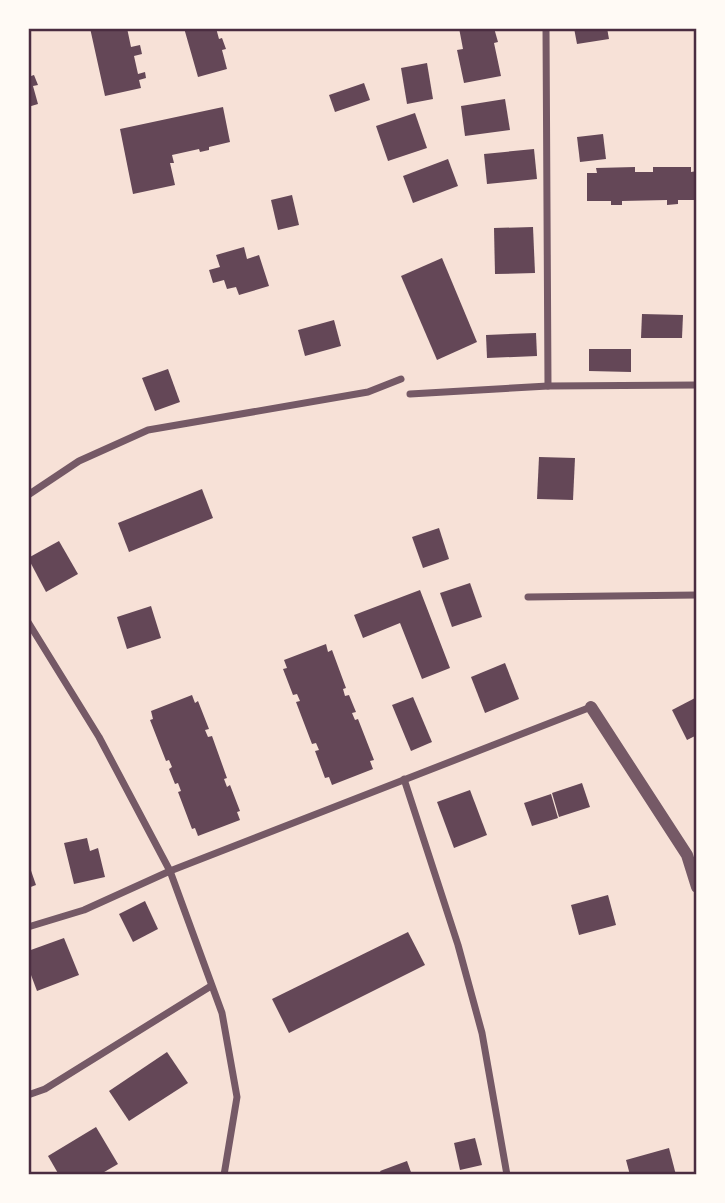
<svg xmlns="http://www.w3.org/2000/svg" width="725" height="1203" font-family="Commissioner,sans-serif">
  <rect width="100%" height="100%" fill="#f7e1d7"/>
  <g fill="#644757">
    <path d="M90,28H127L131,47L140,45L142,54L134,56L138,74L145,72L146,78L139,80L141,88L105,96Z"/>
    <path d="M184,28H216L219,39L222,38L226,49L222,50L227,69L198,77Z"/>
    <path d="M459,28H494L498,42L494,43L501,76L464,83L457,50L463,49Z"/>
    <path d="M574,28H607L609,39L577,44Z"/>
    <path d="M427,63L433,99L407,104L401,68Z"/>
    <path d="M28,67L31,76L34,75L38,85L33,86L38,104L28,107Z"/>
    <path d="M364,83L370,100L335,112L329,95Z"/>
    <path d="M505,99L510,130L465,136L461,106Z"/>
    <path d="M223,107L230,142L209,147V150L200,152L199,149L172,155L174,163H170L175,185L133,194L120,129Z"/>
    <path d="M415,113L427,148L388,161L376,126Z"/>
    <path d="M603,134L606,159L580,162L577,137Z"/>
    <path d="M534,149L537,179L487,184L484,154Z"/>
    <path d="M448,159L458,186L413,203L403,176Z"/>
    <path d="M635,167V172H653V167H691V172L697,171V200H678V204L667,205V200L622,201V205H611V201H587V173H597L596,168Z"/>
    <path d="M292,195L299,225L278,230L271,200Z"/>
    <path d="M533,227L535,273L495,274L494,228Z"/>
    <path d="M244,247L247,259L259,255L269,286L239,295L236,287L227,289L224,280L213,283L209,270L220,267L216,255Z"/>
    <path d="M442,258L477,342L437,360L401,276Z"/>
    <path d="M642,314L683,315L682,338H641Z"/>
    <path d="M334,320L341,346L305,356L298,330Z"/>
    <path d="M536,333L537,356L487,358L486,335Z"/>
    <path d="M589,349H631V372L589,371Z"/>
    <path d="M168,369L180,402L155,411L142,378Z"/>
    <path d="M539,457L575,458L573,500L537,499Z"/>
    <path d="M202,489L213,518L129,552L118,523Z"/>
    <path d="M439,528L449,559L423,568L412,537Z"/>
    <path d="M59,541L78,574L46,592L28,558Z"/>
    <path d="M470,583L482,617L452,627L440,593Z"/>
    <path d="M420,590L450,668L422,679L400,623L363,638L354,615Z"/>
    <path d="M151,606L161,638L127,649L117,617Z"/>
    <path d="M326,644L328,652L332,650L346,688L343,689L345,696L349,695L356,712L352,713L355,720L358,719L374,760L370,761L373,769L332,785L329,777L325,778L315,751L319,750L316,743L312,744L296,702L300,701L297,694L293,695L283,669L287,668L284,660Z"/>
    <path d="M505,663L519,699L485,713L471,677Z"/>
    <path d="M192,695L195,703L198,701L209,729L205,730L208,737L212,736L227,778L224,779L227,787L230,785L240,811L237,812L240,820L198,836L195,828L192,829L178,792L181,791L178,783L175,784L169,769L172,767L169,760L166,761L150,720L153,719L151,711Z"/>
    <path d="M413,697L432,742L411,751L392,705Z"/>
    <path d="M697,697V735L687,740L672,710Z"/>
    <path d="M582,783L590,807L559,817L552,793Z"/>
    <path d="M470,790L487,835L454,848L437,802Z"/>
    <path d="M551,794L558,818L532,826L524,803Z"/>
    <path d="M87,838L90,851L98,848L105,877L74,884L64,843Z"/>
    <path d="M28,862L36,885L28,888Z"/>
    <path d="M608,895L616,925L579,935L571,905Z"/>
    <path d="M145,901L158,929L133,942L119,914Z"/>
    <path d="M408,932L425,965L289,1033L272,999Z"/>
    <path d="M64,938L79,975L37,991L28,967V951Z"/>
    <path d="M167,1052L188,1083L129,1121L109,1091Z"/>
    <path d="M96,1127L118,1164L99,1175H59L48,1156Z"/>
    <path d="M475,1138L482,1165L460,1170L454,1143Z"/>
    <path d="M669,1148L676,1175H630L626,1160Z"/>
    <path d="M407,1161L412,1175H382L380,1171Z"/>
  </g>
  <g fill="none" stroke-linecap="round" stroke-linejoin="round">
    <g stroke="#755966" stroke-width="7">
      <path d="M546,28L548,386"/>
      <path d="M410,394L548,386L697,385"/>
      <path d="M28,495L79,461L148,430L368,392L401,379"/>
      <path d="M528,597L697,595"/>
      <path d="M28,622L99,737L170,871L222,1013L237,1097L224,1175"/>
      <path d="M404,779L458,945L482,1033L507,1175"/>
      <path d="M28,927L84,910L170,871L591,707"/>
      <path d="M28,1095L45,1089L211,986"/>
    </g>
    <path stroke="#755966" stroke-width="12" d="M591,707L687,855L697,887"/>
  </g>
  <rect width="725" height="1203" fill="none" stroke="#fffaf5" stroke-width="60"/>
  <rect x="30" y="30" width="665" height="1143" fill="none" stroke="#4a2c40" stroke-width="2.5"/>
</svg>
